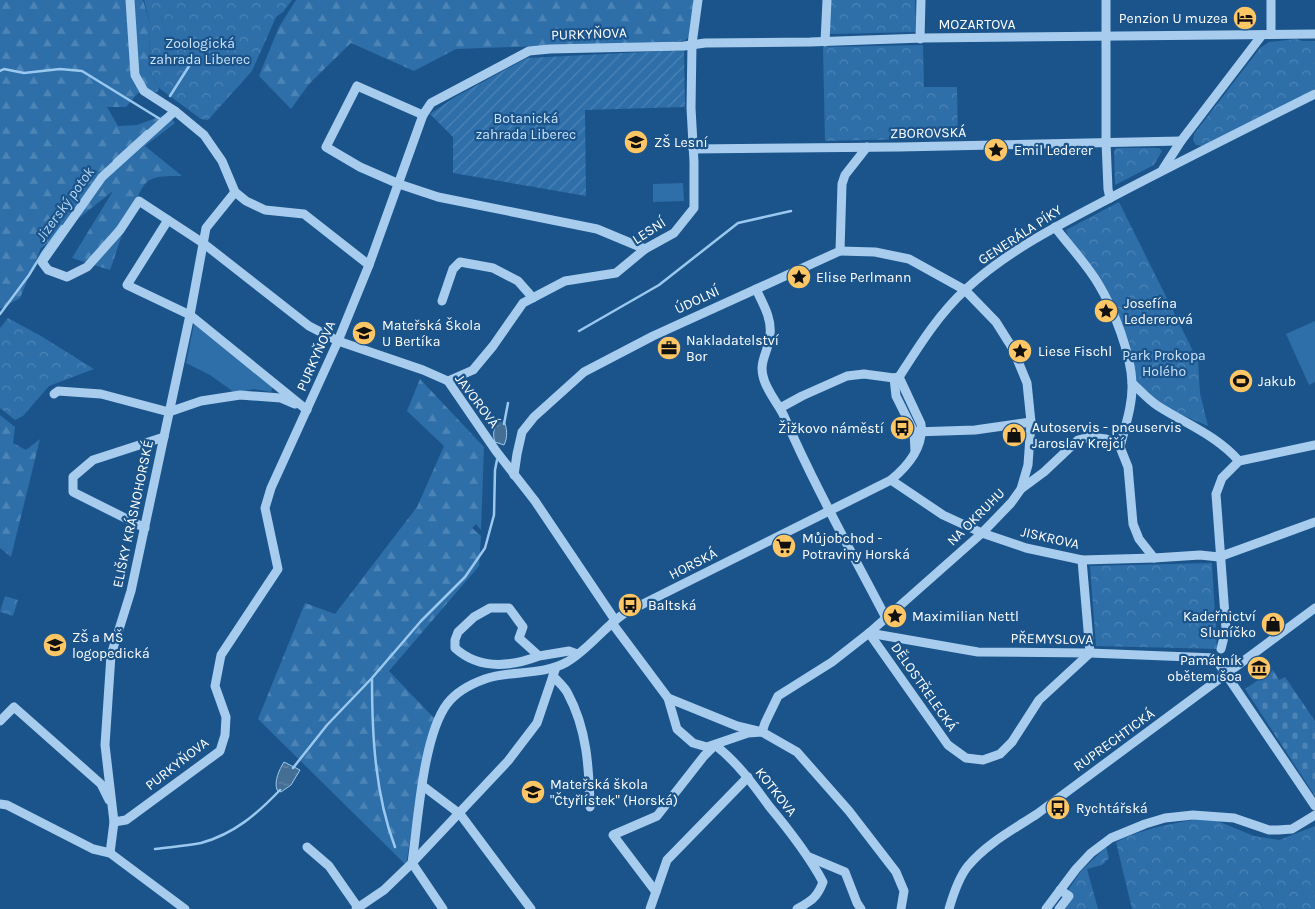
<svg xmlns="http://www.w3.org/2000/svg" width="1315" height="909" font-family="Karla,sans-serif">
  <defs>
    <pattern id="forest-firs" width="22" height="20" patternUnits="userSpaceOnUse" patternTransform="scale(1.25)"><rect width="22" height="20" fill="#2e6ea9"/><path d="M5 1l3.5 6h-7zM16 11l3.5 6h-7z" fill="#4d84b6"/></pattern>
    <pattern id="cemetery-stones" width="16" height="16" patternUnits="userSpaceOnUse" patternTransform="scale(1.25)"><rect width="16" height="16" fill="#2e6ea9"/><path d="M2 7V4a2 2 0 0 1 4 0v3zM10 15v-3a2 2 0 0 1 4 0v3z" fill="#4d84b6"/></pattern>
    <pattern id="park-crowns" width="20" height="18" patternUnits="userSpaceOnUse" patternTransform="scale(1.25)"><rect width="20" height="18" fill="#2e6ea9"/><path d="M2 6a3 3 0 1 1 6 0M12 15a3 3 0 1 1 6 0" fill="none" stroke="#4d84b6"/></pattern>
    <pattern id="garden-furrows" width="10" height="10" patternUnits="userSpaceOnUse" patternTransform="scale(1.25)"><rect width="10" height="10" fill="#2e6ea9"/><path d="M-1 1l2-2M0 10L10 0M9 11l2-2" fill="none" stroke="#4d84b6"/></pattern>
    <pattern id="water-ripples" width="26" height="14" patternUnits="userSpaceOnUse" patternTransform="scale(1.25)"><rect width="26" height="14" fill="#456e95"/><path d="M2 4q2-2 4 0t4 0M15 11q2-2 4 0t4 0" fill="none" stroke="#6184a5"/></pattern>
  </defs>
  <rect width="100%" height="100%" fill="#1b548b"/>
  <g fill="#2e6ea9">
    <path d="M683,183L684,201L653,202V184Z"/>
    <path d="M1315,321V382L1309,385L1286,334Z"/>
    <path d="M194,324L273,386L271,392L254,389L235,393L210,375L186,363Z"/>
  </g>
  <g fill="url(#forest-firs)">
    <path d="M0,0H143L150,24L149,69L159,88L157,92L138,93L126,107H107L118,126L137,125L167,114L175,123L145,146L182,176C171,176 158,175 148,181C136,189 116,254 110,270L72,258L113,191L41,248L20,298L0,309Z"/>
    <path d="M296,0H695L690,36L684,41L456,49L414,71L351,43L309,84L291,109L259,76L279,27Z"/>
    <path d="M420,379L484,447L481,530L476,524L472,528L481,536L479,566L389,671L434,718L423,763L406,865L258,719L305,603L335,614L417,507L444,446L407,411Z"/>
    <path d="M0,415L15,427L13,443L26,450L40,439L11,557L0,548Z"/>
  </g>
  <path fill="url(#cemetery-stones)" d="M1273,670L1279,680L1285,677L1315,721V796L1245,689Z"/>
  <g fill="url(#park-crowns)">
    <path d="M144,0H292L283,12L276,17L252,71L208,120L201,119L159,88L149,69L150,24Z"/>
    <path d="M830,0H915L916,32L830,34Z"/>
    <path d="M1296,39L1303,41H1315V90L1202,146L1196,145L1193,140L1194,134L1260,48L1269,42Z"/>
    <path d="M923,45L924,87H957L958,138L825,141L823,47Z"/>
    <path d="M1116,148H1159L1162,151L1154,165L1115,185L1114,151Z"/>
    <path d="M1119,202L1198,361L1200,393L1208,426L1161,406L1149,392L1137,384L1134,377L1130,344L1126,335L1068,237L1066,230Z"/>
    <path d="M8,318L41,336L94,369L49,386L23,416L15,420L0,408V328Z"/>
    <path d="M1212,563L1217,649L1096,646L1090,566Z"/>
    <path d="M5,596L18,600L13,616L0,612Z"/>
    <path d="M1193,820H1215L1254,836L1279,840L1315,826V909H1132L1116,842C1143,829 1164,825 1193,820Z"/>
    <path d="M1106,847L1109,858L1102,865L1087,869L1098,909H1055L1081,871Z"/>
  </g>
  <path fill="url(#garden-furrows)" d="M684,50L685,107L585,110L586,196L453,173V137L430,114L455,97L527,58Z"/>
  <g fill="url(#water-ripples)" stroke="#9ac8ef">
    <path d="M500,420L504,421C507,428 508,437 504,445L495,442C492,433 494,427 500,420Z"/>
    <path d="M284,762L300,770L291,785L281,792L277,790C274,781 279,770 284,762Z"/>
  </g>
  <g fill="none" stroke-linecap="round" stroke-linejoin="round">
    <g stroke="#9ac8ef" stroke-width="2.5">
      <path d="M0,71L4,69L24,73L60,69L82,71L160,119"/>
      <path d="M170,96L191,63"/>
      <path d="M114,161L147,131"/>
      <path d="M0,314L29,275L43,252L62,226"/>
      <path d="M579,331L659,285L738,223L791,211"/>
      <path d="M504,424L508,403"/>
      <path d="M372,679C372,736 375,794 395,847"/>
      <path d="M293,768L327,725L372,678L421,621L465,577L485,548L494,515L495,470L497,460"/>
      <path d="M155,849C170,847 186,846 201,843C234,834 257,814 280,790"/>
    </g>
    <g stroke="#a7cced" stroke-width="9">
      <path d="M130,0L135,75L144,91L175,111L204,135L222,161L235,192L246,201L265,210L304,214L369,265"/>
      <path d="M1106,0V142L1108,189L1110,198"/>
      <path d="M1271,0V34"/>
      <path d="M920,39L921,0"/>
      <path d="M825,42L827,0"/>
      <path d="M175,111L102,177L42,262L48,270L67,277L87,267L120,230L139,201L203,243L309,326L338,341L423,370L448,381L496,451L535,501L615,620"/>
      <path d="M423,115L357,86L326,147L360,167L399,184L438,197L597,229L645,249"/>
      <path d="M693,149L899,147L1181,141"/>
      <path d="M1163,169L1181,141L1262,35"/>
      <path d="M168,220L127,285L190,315L307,410"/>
      <path d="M1055,227C1069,246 1087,264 1099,285C1114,310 1131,354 1132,383C1133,404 1125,427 1120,447"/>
      <path d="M756,289C763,304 772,318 770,335C769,350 759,361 763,376C766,391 778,403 784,416C814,485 851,551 886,618"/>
      <path d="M442,301L453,269L460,262L493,268L518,281L533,298"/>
      <path d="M899,377C919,346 938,315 965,290C1008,250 1061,224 1112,197C1179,162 1247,128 1315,94"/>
      <path d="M894,378L896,396L914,432L915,451"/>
      <path d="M448,381L473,370L493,346L523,303L565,281L616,273L645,249L674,233L694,208V162L691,108L692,44L698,0"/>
      <path d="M1132,383C1141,391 1149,400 1158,406C1186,424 1216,435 1239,461"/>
      <path d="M54,394L58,391L101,394L169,412"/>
      <path d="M780,408L802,396L847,376L864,374L894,378L899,377"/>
      <path d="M169,412L201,401L240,395L281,398L295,404"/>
      <path d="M914,432L975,430L1031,422"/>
      <path d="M514,475L517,454L522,432L534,417L584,372L653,336L840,251L842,184L845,175L867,147"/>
      <path d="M891,480L943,515L982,533L1026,548L1082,560L1154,558L1200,555L1219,557L1315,522"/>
      <path d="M1021,489L1044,472L1078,440L1090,437L1106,439L1120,447L1128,467L1133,524L1139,539L1154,558"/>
      <path d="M145,528L73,492V477L93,460L164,437"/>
      <path d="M612,623L668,698L737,726L762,732L797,752L849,811L896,872L904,891L901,909"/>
      <path d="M869,633L978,652L1090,653L1215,658L1315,806"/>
      <path d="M869,633L948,745L966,758L983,760L1000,754L1012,742L1039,700L1090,653L1082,560"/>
      <path d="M1221,649L1226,629L1216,494L1222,478L1239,461L1315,445"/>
      <path d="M539,656C510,667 479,670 455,648V640L458,632L474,617L490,608H509L523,627L519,638L539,656L569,651L577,654"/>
      <path d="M553,676C558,682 565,687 568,694C587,729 589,768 590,807"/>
      <path d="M668,698L677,729L693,743L707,747L748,733L762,732L765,723L778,696L832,662L869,633L982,533L1011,503L1021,489L1028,465L1031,422L1027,383L1013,349L996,322L965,290L909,259L875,252L840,251"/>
      <path d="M0,721L14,707L101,784L109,800"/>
      <path d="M715,745C737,762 753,784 769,806C789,830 808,854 823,882C817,898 811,901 797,909"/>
      <path d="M423,786L460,814L531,909"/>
      <path d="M0,804L7,805L93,849L110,853L185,909"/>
      <path d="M114,822L126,820L220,751L225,735L226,717L215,686L221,655L278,569L265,508L271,488L338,341L369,265L423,115L431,103L529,51L550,49L684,46L705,43L810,42L923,38L1315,34"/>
      <path d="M307,847L329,866L359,909"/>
      <path d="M110,853L114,822L105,745L111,655L131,591L190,315L206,228L235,192"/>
      <path d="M809,857L845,872L857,903L861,909"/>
      <path d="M412,863C418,821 423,736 447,704C456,692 471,684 485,679C511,670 542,676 567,662C589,649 604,627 625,613L891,480C908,466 924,447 921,424L899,377"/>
      <path d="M412,863L443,909"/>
      <path d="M656,892L613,835L657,816L704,756L715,745"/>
      <path d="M356,909L384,890L412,863L508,761L537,723L556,667"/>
      <path d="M650,909L667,860L748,777"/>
      <path d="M949,909C953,895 959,877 968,866C986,844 1014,829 1037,814L1315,608"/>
      <path d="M1046,909L1076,869L1091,853L1111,838L1145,824L1165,818L1193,815L1234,818L1269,830H1278L1292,829L1315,815"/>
      <path d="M1059,909L1069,896L1060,890"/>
    </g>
  </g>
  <defs>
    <g id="hotel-disc" transform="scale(1.25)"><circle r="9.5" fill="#fec664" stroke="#1b548b"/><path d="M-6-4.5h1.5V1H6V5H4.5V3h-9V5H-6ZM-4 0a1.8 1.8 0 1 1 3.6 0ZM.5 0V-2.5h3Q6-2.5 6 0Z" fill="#111"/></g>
    <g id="school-disc" transform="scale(1.25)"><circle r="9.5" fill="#fec664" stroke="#1b548b"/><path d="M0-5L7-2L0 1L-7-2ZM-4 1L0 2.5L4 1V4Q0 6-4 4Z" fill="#111"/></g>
    <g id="sight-disc" transform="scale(1.25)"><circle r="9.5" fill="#fec664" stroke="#1b548b"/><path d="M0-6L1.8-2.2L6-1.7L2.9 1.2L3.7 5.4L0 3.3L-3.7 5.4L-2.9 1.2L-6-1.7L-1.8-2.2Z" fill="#111"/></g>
    <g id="office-disc" transform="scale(1.25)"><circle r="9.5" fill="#fec664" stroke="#1b548b"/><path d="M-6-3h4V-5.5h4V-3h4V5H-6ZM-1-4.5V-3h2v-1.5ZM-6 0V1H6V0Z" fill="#111"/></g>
    <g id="stadium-disc" transform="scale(1.25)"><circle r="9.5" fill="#fec664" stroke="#1b548b"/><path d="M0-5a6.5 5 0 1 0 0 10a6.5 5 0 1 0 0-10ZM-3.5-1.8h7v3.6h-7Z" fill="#111"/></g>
    <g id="bus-disc" transform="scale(1.25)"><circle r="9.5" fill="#fec664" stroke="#1b548b"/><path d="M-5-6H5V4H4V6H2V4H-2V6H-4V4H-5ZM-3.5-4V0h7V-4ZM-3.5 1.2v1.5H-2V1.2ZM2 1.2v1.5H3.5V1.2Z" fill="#111"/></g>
    <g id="shop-disc" transform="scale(1.25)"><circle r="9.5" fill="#fec664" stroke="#1b548b"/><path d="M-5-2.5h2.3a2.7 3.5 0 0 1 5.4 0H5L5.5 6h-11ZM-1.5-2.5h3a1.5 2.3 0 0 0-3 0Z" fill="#111"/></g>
    <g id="supermarket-disc" transform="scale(1.25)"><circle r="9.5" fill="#fec664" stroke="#1b548b"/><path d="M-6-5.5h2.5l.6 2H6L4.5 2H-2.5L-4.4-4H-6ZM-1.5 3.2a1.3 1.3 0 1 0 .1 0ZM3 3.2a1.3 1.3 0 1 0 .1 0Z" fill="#111"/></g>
    <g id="museum-disc" transform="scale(1.25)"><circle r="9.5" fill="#fec664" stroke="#1b548b"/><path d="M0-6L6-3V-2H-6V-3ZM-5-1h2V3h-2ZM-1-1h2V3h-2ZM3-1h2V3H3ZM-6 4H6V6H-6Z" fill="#111"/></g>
  </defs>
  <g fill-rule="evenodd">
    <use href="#hotel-disc" x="1245" y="18"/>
    <use href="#school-disc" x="636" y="142"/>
    <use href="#sight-disc" x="996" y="150"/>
    <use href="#sight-disc" x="799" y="277"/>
    <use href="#sight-disc" x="1106" y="311"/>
    <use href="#school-disc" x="364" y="333"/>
    <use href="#office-disc" x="669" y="348"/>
    <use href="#sight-disc" x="1020" y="351"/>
    <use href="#stadium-disc" x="1241" y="381"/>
    <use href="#bus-disc" x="902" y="428"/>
    <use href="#shop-disc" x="1014" y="435"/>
    <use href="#supermarket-disc" x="784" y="546"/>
    <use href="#bus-disc" x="630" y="605"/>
    <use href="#sight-disc" x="895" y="616"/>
    <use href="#shop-disc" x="1273" y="624"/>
    <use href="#school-disc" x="55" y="645"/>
    <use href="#museum-disc" x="1259" y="668"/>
    <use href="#school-disc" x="533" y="792"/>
    <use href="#bus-disc" x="1058" y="808"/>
  </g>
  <g text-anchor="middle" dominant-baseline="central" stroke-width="4.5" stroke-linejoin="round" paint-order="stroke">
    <g font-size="14" fill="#fff" stroke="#1b548b" text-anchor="start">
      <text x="1228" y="18" text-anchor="end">Penzion U muzea</text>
      <text x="654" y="142">ZŠ Lesní</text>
      <text x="1014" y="150">Emil Lederer</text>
      <text x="816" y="277">Elise Perlmann</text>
      <text x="1124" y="303">Josefína<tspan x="1124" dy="16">Ledererová</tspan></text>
      <text x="382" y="325">Mateřská Škola<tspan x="382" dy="16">U Bertíka</tspan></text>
      <text x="686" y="340">Nakladatelství<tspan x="686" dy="16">Bor</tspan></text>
      <text x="1038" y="351">Liese Fischl</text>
      <text x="1258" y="381">Jakub</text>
      <text x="1032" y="427">Autoservis - pneuservis<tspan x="1032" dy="16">Jaroslav Krejčí</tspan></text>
      <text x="884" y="428" text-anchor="end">Žižkovo náměstí</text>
      <text x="802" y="538">Můjobchod -<tspan x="802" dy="16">Potraviny Horská</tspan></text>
      <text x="648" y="605">Baltská</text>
      <text x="912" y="616">Maximilian Nettl</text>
      <text x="1256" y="616" text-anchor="end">Kadeřnictví<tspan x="1256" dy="16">Sluníčko</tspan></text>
      <text x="72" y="637">ZŠ a MŠ<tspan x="72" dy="16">logopedická</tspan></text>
      <text x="1242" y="660" text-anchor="end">Památník<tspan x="1242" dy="16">obětem šoa</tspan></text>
      <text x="550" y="784">Mateřská škola<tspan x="550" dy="16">"Čtyřlístek" (Horská)</tspan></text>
      <text x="1076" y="808">Rychtářská</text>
    </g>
    <g font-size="14" fill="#fff" stroke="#1b548b">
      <text x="977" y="24">MOZARTOVA</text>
      <text transform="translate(589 34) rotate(-2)">PURKYŇOVA</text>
      <text transform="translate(928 133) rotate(-1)">ZBOROVSKÁ</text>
      <text transform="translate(649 231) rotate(-33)">LESNÍ</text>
      <text transform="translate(1020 235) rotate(-33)">GENERÁLA PÍKY</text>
      <text transform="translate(697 300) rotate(-25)">ÚDOLNÍ</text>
      <text transform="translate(316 356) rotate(-66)">PURKYŇOVA</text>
      <text transform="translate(477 401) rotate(53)">JAVOROVÁ</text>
      <text transform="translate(133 514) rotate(-78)">ELIŠKY KRÁSNOHORSKÉ</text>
      <text transform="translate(976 517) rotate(-45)">NA OKRUHU</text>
      <text transform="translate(1050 538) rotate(13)">JISKROVA</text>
      <text transform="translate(693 564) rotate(-27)">HORSKÁ</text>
      <text transform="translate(1052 639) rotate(1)">PŘEMYSLOVA</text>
      <text transform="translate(924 687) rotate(55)">DĚLOSTŘELECKÁ</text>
      <text transform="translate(1114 740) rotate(-36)">RUPRECHTICKÁ</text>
      <text transform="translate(177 764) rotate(-38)">PURKYŇOVA</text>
      <text transform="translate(776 792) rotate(52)">KOTKOVA</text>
    </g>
    <g font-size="14" fill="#cce4f9" stroke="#1b548b">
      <text x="200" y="43">Zoologická<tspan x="200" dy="16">zahrada Liberec</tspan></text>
      <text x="526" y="118">Botanická<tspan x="526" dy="16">zahrada Liberec</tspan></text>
      <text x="1164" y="355">Park Prokopa<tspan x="1164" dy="16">Holého</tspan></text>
    </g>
    <g font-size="15" font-style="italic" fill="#b2d5f4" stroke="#1b548b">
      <text transform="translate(65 204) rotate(-54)">Jizerský potok</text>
    </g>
  </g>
</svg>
